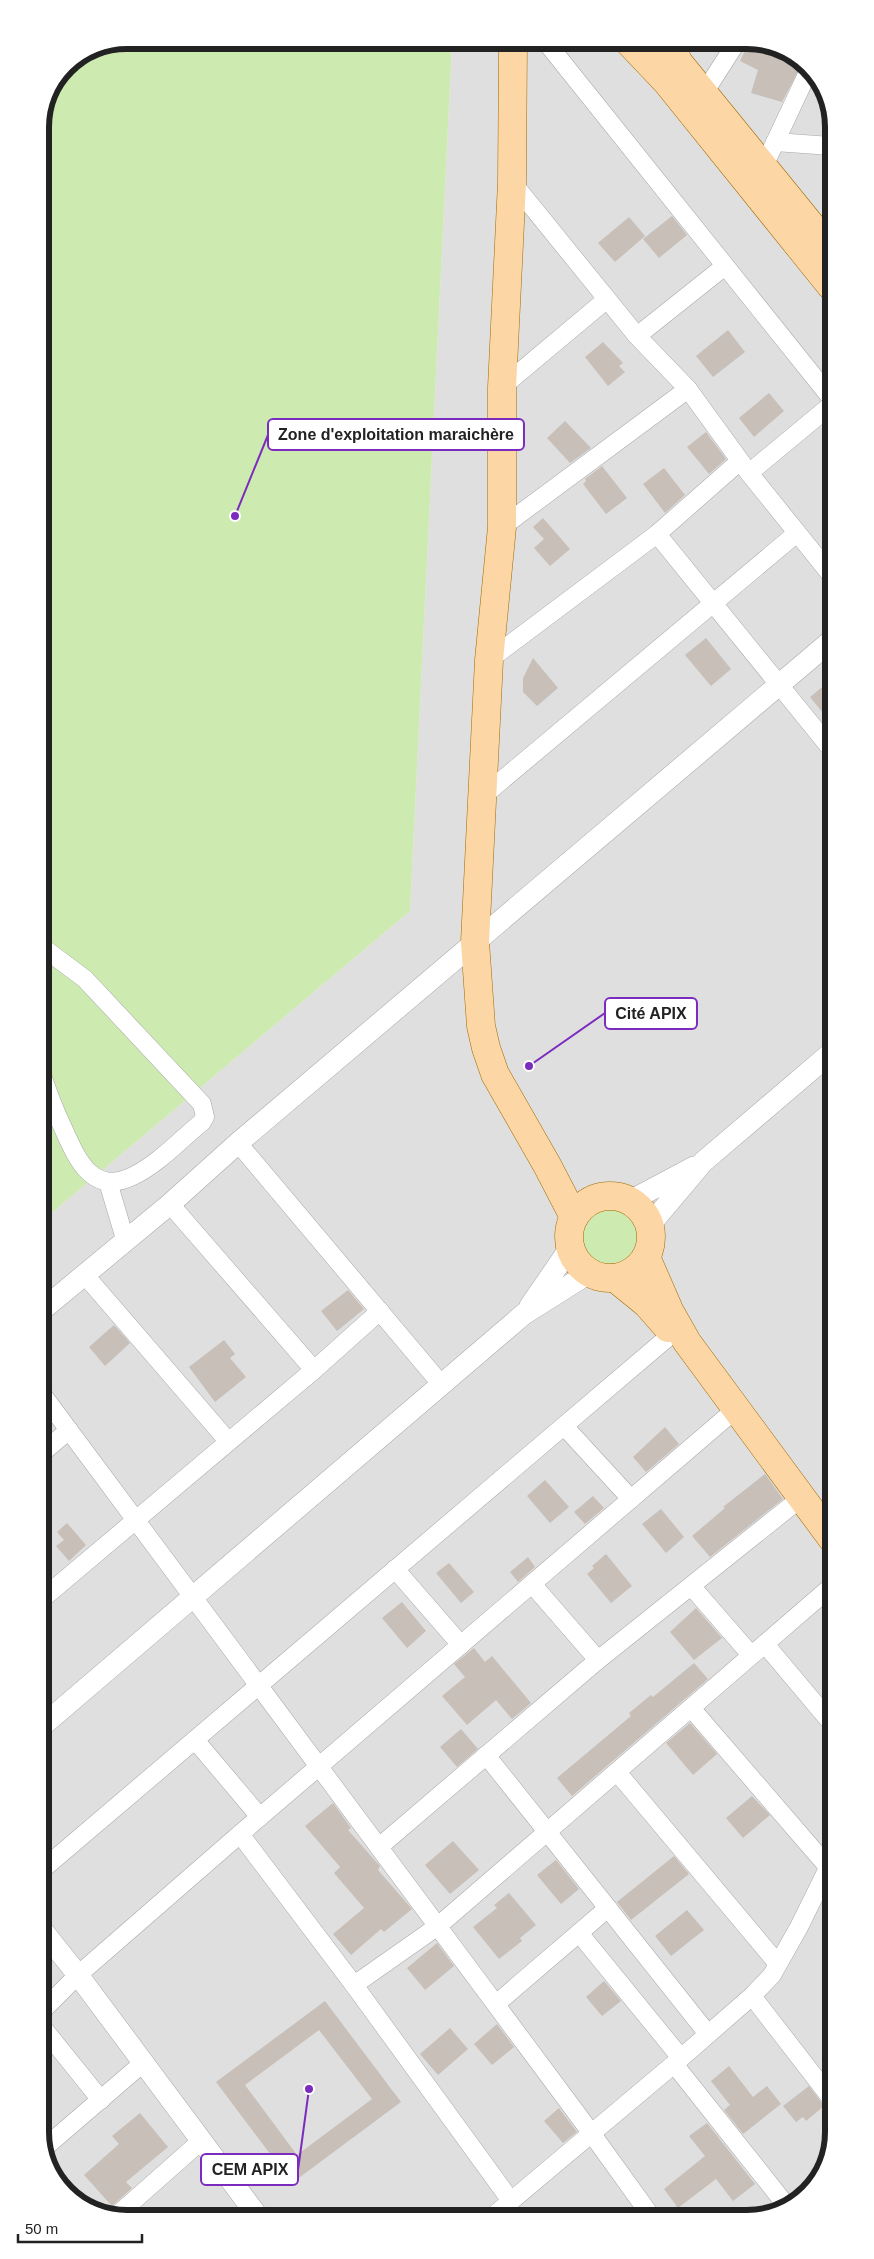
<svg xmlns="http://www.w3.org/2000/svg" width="874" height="2259" font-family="Helvetica,sans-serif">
  <rect width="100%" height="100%" fill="#f2efe9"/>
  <path fill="#e0dfdf" d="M754,40L800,58L831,104L834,2133L816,2185L770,2216L120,2219L70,2198L43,2155L42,1221L410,911L452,43Z"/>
  <g fill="#cdebb0">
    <path d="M452,43L410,911L42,1221L40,121L66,65L94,46Z"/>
    <circle cx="609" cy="1237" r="32"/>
  </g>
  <g fill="#c7bfb8" fill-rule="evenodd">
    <path d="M750,40L800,58L803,62L782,102L751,93L758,70L740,61Z"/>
    <path d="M672,216L687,235L659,258L643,239Z"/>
    <path d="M629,217L645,236L615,262L598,243Z"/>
    <path d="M728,330L745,352L713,377L696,356Z"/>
    <path d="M603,342L623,363L619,366L625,372L608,386L585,357Z"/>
    <path d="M769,393L784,411L754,437L739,418Z"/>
    <path d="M565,421L591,448L570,463L547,438Z"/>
    <path d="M706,432L726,459L709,474L687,447Z"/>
    <path d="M602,466L627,498L606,514L583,484L586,481L585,479Z"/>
    <path d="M664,468L685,495L665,513L643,484Z"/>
    <path d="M543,518L570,549L550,566L534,548L544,539L533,527Z"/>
    <path d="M706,638L731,669L711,686L685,655Z"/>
    <path d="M533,658L558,688L537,706L523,692V678Z"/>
    <path d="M832,679V724L810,697Z"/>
    <path d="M348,1290L364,1309L337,1331L321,1311Z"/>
    <path d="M114,1325L130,1343L105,1366L89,1347Z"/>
    <path d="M224,1340L235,1354L230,1358L246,1377L215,1402L189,1367Z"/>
    <path d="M665,1427L679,1444L646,1472L633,1457Z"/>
    <path d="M765,1474L783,1499L710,1557L692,1536L725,1508L723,1507Z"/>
    <path d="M545,1480L569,1507L550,1523L527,1496Z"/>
    <path d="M593,1496L604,1508L585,1524L574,1512Z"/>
    <path d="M661,1509L684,1537L666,1553L642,1524Z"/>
    <path d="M67,1523L86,1545L69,1561L56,1546L64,1540L57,1532Z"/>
    <path d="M606,1554L632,1586L611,1603L587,1574L594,1568L592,1566Z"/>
    <path d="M528,1557L535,1567L518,1582L510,1572Z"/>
    <path d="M449,1563L474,1592L461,1603L436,1573Z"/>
    <path d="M402,1602L426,1631L407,1648L382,1618Z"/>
    <path d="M696,1608L722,1638L694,1660L670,1632Z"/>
    <path d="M474,1648L485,1662L492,1656L531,1703L512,1719L496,1700L467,1725L442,1696L465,1677L454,1664Z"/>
    <path d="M694,1663L708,1679L572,1796L557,1778L631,1716L629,1713L651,1695L653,1697Z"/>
    <path d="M690,1723L717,1754L693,1775L666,1743Z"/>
    <path d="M461,1729L478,1749L457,1767L440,1747Z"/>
    <path d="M752,1796L770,1815L743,1838L726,1818Z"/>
    <path d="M333,1803L351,1828L348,1830L380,1866L378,1870L412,1909L384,1932L381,1929L351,1955L333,1934L364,1908L334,1873L340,1867L305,1826Z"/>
    <path d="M453,1841L479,1870L450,1894L425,1865Z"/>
    <path d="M674,1856L689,1874L631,1920L617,1902Z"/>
    <path d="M556,1860L579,1889L561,1904L537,1875Z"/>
    <path d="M509,1893L536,1925L520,1938L522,1941L499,1959L473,1927L497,1908L494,1905Z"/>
    <path d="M687,1910L704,1930L671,1956L655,1936Z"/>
    <path d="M437,1943L454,1966L425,1990L407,1968Z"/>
    <path d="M604,1981L621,2001L602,2016L586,1997Z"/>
    <path d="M325,2001L401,2102L292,2183L216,2082ZM319,2030L372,2099L297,2155L245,2085Z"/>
    <path d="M497,2024L514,2047L492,2065L474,2044Z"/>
    <path d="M450,2028L468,2049L438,2075L420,2054Z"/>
    <path d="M729,2066L753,2097L767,2086L781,2104L743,2134L724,2110L730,2105L711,2081Z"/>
    <path d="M809,2086L824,2106L806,2121L803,2117L796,2122L783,2106Z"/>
    <path d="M559,2108L577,2132L563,2143L544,2121Z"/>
    <path d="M140,2113L168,2147L126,2182L132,2188L112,2206L84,2175L119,2144L112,2136Z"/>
    <path d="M707,2123L755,2184L733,2201L716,2179L678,2208L664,2189L705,2156L689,2136Z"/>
  </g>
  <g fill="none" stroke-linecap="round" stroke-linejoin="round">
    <g stroke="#a9a9a9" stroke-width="19">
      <g id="minor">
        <path d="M546,42L831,398"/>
        <path d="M704,93L738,40"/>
        <path d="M775,142L831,146"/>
        <path d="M764,166L809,70"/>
        <path d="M512,182L637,336L688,389L749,473L832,576"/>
        <path d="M637,336L725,266"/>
        <path d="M502,387L607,299"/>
        <path d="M749,473L831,405"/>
        <path d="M502,527L688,389"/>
        <path d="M657,534L832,750"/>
        <path d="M489,660L657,534L740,461"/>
        <path d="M483,796L797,533"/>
        <path d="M41,946L85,979L202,1104L205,1117L202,1122C180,1140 158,1164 133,1176C92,1196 77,1159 63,1128C55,1111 48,1093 42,1075"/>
        <path d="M238,1143L441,1384"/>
        <path d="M108,1182L125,1239"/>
        <path d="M170,1204L314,1370"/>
        <path d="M84,1274L228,1441"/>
        <path d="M42,1394L592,2134L651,2216"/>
        <path d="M564,1426L631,1499"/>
        <path d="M42,1453L69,1430"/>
        <path d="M395,1569L461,1645"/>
        <path d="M532,1584L598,1660"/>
        <path d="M692,1587L751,1655"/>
        <path d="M42,1599L314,1370L380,1311"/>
        <path d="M765,1644L833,1725"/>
        <path d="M691,1708L828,1867"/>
        <path d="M195,1740L260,1817"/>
        <path d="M486,1755L708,2034"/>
        <path d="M617,1772L778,1964"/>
        <path d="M240,1834L354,1985L511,2201"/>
        <path d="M379,1847L598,1660L801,1498"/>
        <path d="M43,1869L673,1333"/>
        <path d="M579,1933L681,2058"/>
        <path d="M354,1985L438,1926L833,1585"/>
        <path d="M752,1996L834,2102"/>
        <path d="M496,2004L608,1908"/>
        <path d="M43,2010L78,1975L240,1834L736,1409"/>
        <path d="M43,2028L101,2100"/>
        <path d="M674,2064L786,2205"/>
        <path d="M43,2149L143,2063"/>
        <path d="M115,2217L201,2141"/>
        <path d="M492,2217L674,2064L752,1996L772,1975L799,1927L834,1856"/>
      </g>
    </g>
    <g stroke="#a9a9a9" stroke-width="22">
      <g id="tertiary">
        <path d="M630,1201L694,1167"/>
        <path d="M649,1226L703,1162L832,1052"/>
        <path d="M530,1306L570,1248"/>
        <path d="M42,1310L170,1204L238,1143L832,640"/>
        <path d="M42,1726L524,1314L589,1273"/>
        <path d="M43,1931L78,1975L259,2218"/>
      </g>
    </g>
    <g stroke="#a06b00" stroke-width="29">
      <g id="primary">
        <path d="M628,41L666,81L831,286"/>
        <path d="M668,41L679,63L831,250"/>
        <path d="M513,42L512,182L502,387V527L489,660L475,942L481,1026L486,1048L495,1074L547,1165L574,1217"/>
        <circle cx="610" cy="1237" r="41"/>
        <path d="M646,1257L670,1312L687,1342L833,1540"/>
        <path d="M615,1278L647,1304L668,1328"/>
      </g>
    </g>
    <use href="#minor" stroke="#fff" stroke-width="18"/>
    <use href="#tertiary" stroke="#fff" stroke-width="21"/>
    <use href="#primary" stroke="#fcd6a4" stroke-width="28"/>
  </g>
  <path d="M0 0H874V2259H0ZM127 49H747A78 78 0 0 1 825 127V2132A78 78 0 0 1 747 2210H127A78 78 0 0 1 49 2132V127A78 78 0 0 1 127 49Z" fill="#fff" fill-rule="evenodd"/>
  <path fill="none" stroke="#222" stroke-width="6" d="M127 49H747A78 78 0 0 1 825 127V2132A78 78 0 0 1 747 2210H127A78 78 0 0 1 49 2132V127A78 78 0 0 1 127 49Z"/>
  <path fill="none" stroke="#7b2cbf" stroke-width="2" d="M235 516L268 435M529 1066L605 1013M309 2089L298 2170"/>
  <g fill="#7b2cbf" stroke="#fff" stroke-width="2">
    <circle cx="235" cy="516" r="5"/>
    <circle cx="529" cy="1066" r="5"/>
    <circle cx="309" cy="2089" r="5"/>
  </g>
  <g fill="#fff" stroke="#7b2cbf" stroke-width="2">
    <rect x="268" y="419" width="256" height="31" rx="5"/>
    <rect x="605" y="998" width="92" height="31" rx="5"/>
    <rect x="201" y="2154" width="97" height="31" rx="5"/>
  </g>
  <g font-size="16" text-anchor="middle" font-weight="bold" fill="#222">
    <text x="396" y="440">Zone d'exploitation maraichère</text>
    <text x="651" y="1019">Cité APIX</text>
    <text x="250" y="2175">CEM APIX</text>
  </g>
  <path d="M18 2234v8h124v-8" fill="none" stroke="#222222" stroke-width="2.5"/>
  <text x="25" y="2234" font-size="15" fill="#222222" stroke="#ffffff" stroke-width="4" paint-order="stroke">50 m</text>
</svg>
